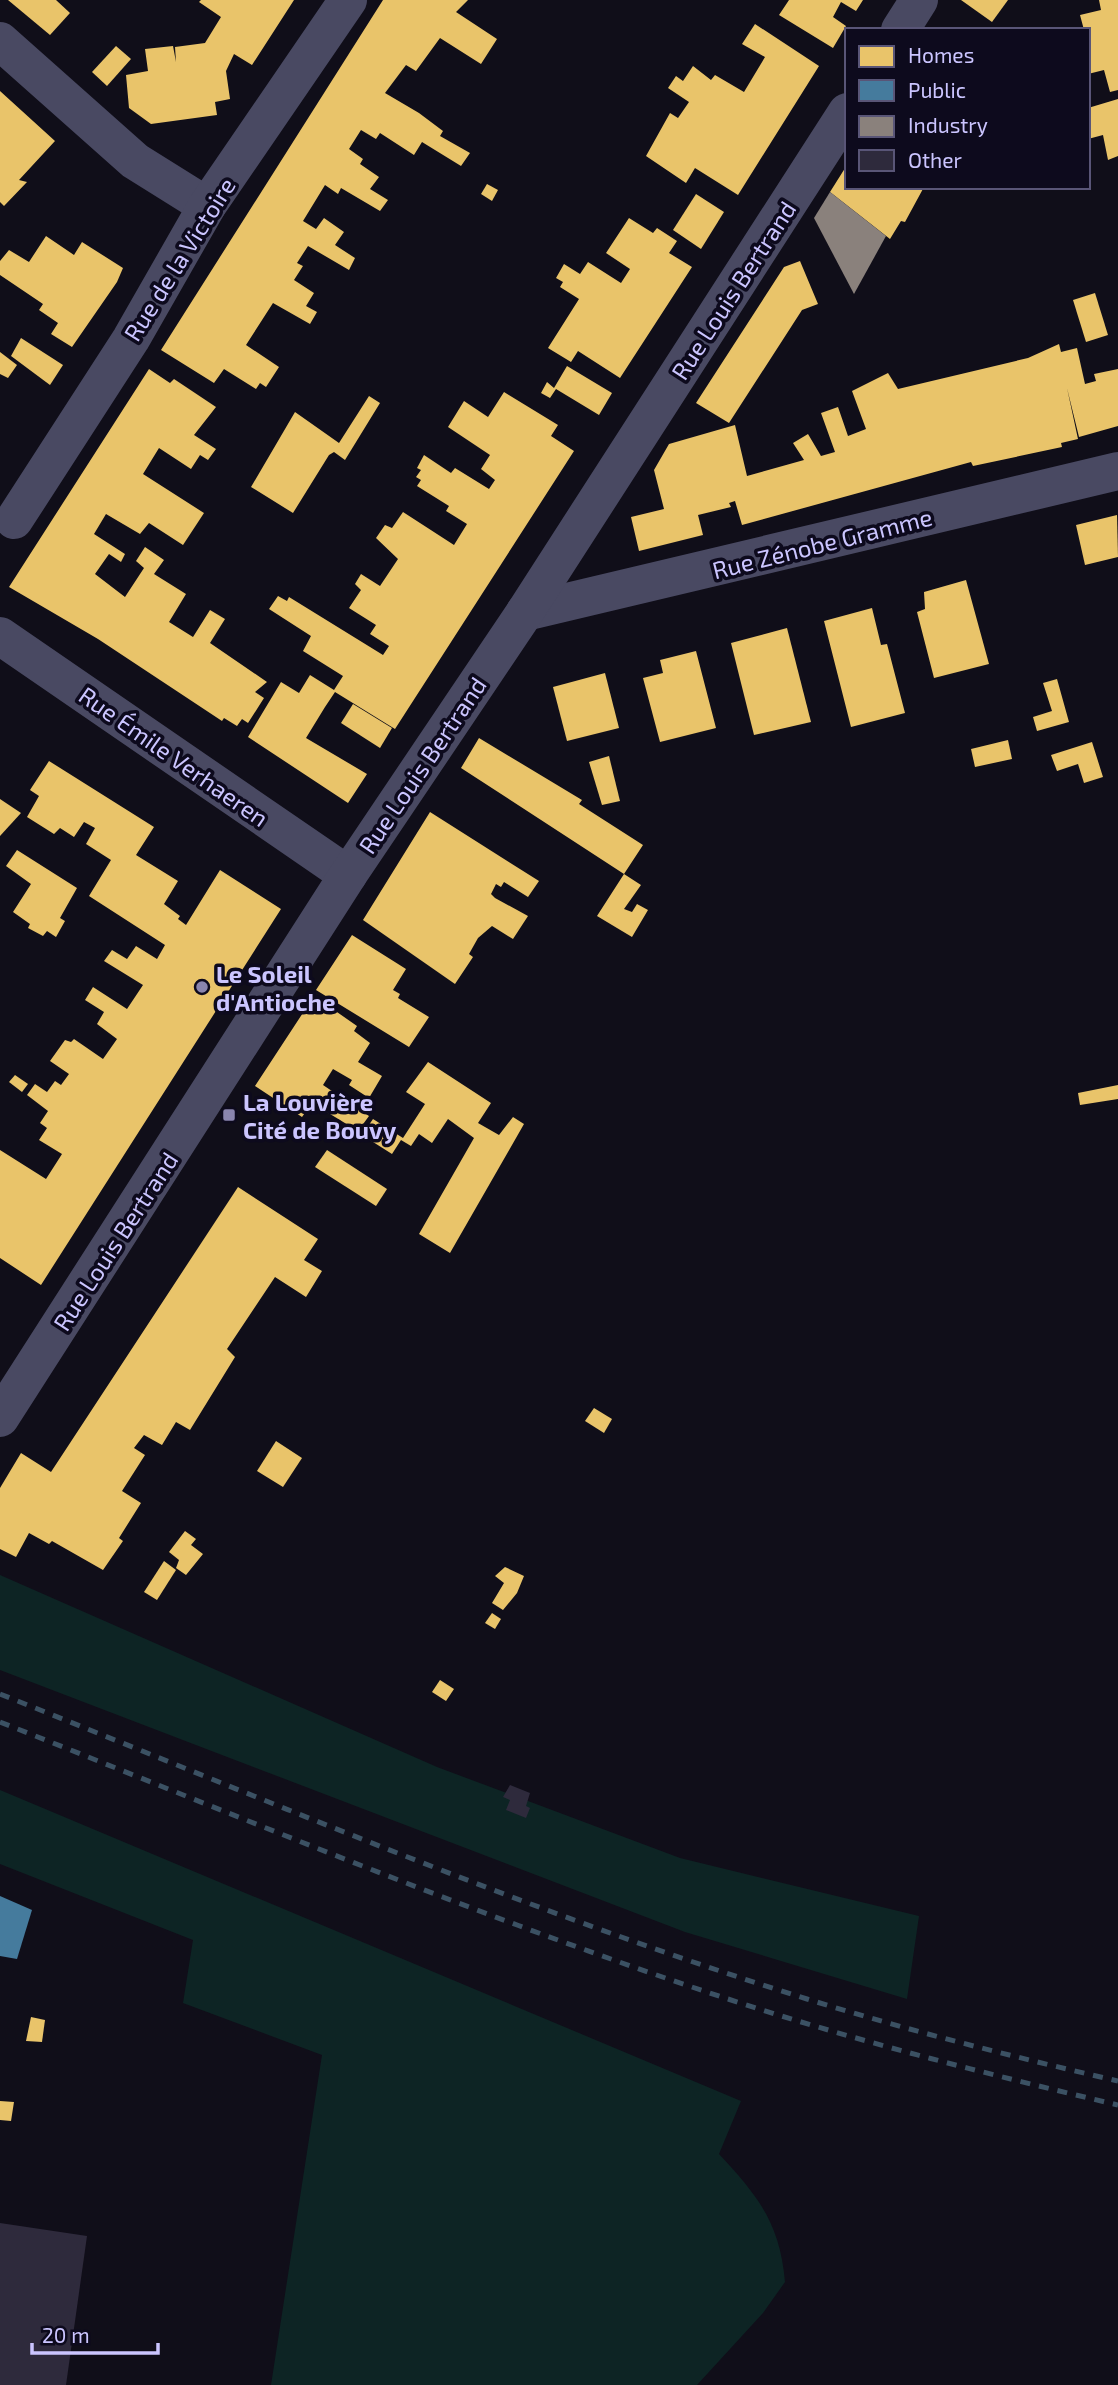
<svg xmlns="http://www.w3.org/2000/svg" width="1118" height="2385" font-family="'Exo 2',sans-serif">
  <rect width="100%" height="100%" fill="#100e19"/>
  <g fill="#0d2424">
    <path d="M0,1575L437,1767L680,1858L919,1916L907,1999L685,1932L0,1670Z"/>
    <path d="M0,1790L741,2101L719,2154C758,2196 780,2223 785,2282L763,2313L697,2385H271L322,2055L183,2003L193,1940L0,1864Z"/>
  </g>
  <g fill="#e9c46a">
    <path d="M8,0H56L70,13L50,35Z"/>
    <path d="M201,0H294L252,65L234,54L226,71L230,99L215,102L217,115L151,124L129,108L126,75L148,71L145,49L173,46L176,62L175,47L205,43L221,17L199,2Z"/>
    <path d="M383,0H468L456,12L497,39L481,64L440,38L416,71L406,65L385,93L419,113L443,131L440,136L470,153L461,166L422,142L414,155L380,133L376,139L361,130L349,149L363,159L360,164L379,177L370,189L388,200L380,211L341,188L338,194L325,185L303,221L316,229L324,218L344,232L335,245L355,258L349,270L308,246L297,263L303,266L294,280L314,293L306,306L317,312L310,324L273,303L246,345L279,367L266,387L260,383L256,389L224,369L214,383L161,350Z"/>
    <path d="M789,0H863L856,11L841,2L833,17L846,26L833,48L779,15Z"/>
    <path d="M961,0H1008L992,22Z"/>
    <path d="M1099,0H1118V90L1110,92L1104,70L1088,74V30H1084L1080,15L1101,10Z"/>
    <path d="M755,24L819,66L738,195L695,168L686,183L646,156L670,113L678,118L689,102L668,88L676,76L683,81L693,66L711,80L715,75L744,92L765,57L742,44Z"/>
    <path d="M116,46L131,59L107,86L92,72Z"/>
    <path d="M0,91L55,141L19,180L27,182L4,206L0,202Z"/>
    <path d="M1118,99V156L1108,160L1103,135L1088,139V108Z"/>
    <path d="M847,165V187H924L905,222L901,221L890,239L830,192Z"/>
    <path d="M487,184L498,190L492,201L481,194Z"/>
    <path d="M696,194L724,212L701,249L673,230Z"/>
    <path d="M629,218L653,233L657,228L677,241L669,253L692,267L620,378L578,351L571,362L548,348L579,299L560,287L563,282L556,278L564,264L580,274L588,262L621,283L630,269L606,253Z"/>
    <path d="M46,236L74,255L82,242L123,268L117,282L72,347L51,334L58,323L39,310L43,304L0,275V261L9,250L29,262Z"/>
    <path d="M800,261L818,304L802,310L729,423L696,403L784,267Z"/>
    <path d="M1095,293L1108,335L1086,342L1073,300Z"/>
    <path d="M21,338L63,365L50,385L11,356Z"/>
    <path d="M1059,344L1061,352L1077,348L1085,384L1096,381L1094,374L1118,369V426L1079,437L1067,388L1078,439L1061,443L1062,447L973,466L971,462L742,525L735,501L729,503L731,507L698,515L703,535L639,551L631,517L664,509L654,470L669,444L735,425L747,476L804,460L793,443L808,434L821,456L835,452L821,413L838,407L848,436L866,429L852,391L888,373L898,389L1028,358Z"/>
    <path d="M0,352L17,365L8,378L0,374Z"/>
    <path d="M567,366L612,393L599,415L556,389L550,398L541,393L547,382L554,388Z"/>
    <path d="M149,369L170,383L174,379L216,407L194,435L216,449L208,460L200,455L191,469L159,448L143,474L204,513L183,545L149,523L140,534L106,514L94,534L125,554L121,562L109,554L95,574L125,597L144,568L136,561L145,547L164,560L154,574L186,594L169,622L193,637L210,610L225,619L210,643L267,682L255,692L264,698L248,723L242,719L237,726L224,718L222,721L98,639L9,587Z"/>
    <path d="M504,392L558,425L551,436L574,451L395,729L335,692L325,707L306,738L367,774L348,803L248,737L281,682L299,693L310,675L334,690L343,676L303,651L311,636L269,609L278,596L287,601L289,597L383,655L389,646L370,634L376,625L349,608L361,590L355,584L361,574L380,586L398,559L376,538L385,525L392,528L403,512L454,545L467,524L446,511L449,506L417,486L421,480L416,477L421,470L417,468L424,455L451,473L455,468L489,489L495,480L481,469L490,455L448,427L464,401L488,417Z"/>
    <path d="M369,396L380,403L345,460L334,452L329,455L293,513L251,487L295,412L339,443Z"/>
    <path d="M1117,515L1118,557L1085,565L1076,525Z"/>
    <path d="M966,580L989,664L934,678L917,612L925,609L924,592Z"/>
    <path d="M872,608L881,645L887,644L905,713L851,727L824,621Z"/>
    <path d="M787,628L811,722L754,735L731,643Z"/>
    <path d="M696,651L716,728L660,742L643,678L663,673L660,660Z"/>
    <path d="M605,673L619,728L567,741L553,687Z"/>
    <path d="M1057,679L1069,722L1037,731L1033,717L1052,711L1043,683Z"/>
    <path d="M353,704L392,728L380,748L341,723Z"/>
    <path d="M479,738L582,800L579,804L643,845L624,874L461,768Z"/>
    <path d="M1008,740L1012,759L975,767L971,749Z"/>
    <path d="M1092,742L1103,777L1084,783L1078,764L1057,771L1051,755Z"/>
    <path d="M609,756L620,801L602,805L589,762Z"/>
    <path d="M49,761L154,827L136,855L178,881L164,904L180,916L178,919L186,925L220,870L281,909L41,1285L0,1258V1150L46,1179L62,1154L39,1140L47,1128L40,1123L48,1111L27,1095L35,1084L47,1092L55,1081L61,1085L69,1074L50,1061L65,1040L71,1042L74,1039L103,1059L117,1039L97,1024L104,1012L85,1000L93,987L127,1009L143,985L104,961L112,950L127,959L136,946L157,959L165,945L89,896L111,860L86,844L95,828L84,822L74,837L60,828L54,834L27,817L39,796L30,790Z"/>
    <path d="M0,799L21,813L0,836Z"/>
    <path d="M430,812L539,881L528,897L504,882L501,887L496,884L491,894L495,898L528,916L513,939L492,926L478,938L469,954L473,957L455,984L363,920Z"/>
    <path d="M17,850L77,888L60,918L65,921L56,937L47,931L43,936L28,928L30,924L13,912L31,884L6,866Z"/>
    <path d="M624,874L641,885L624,909L632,912L637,904L648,910L632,937L597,916Z"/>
    <path d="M352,935L406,969L393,990L400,994L398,998L429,1017L409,1047L316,990Z"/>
    <path d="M314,996L357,1026L354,1031L370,1043L358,1062L382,1076L369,1098L349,1085L352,1080L333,1069L323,1085L369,1116L358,1131L312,1103L302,1117L255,1086Z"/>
    <path d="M428,1062L491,1103L478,1123L499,1135L513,1117L524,1124L450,1253L419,1234L474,1138L448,1119L432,1143L419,1134L411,1146L401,1140L392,1154L362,1135L373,1119L403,1138L425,1104L406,1092Z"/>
    <path d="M15,1075L28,1084L22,1092L9,1082Z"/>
    <path d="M1118,1085V1099L1080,1105L1078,1093Z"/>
    <path d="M327,1150L387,1189L376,1206L315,1167Z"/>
    <path d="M238,1187L318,1239L304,1260L322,1271L306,1297L275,1277L227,1349L235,1357L190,1430L176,1422L162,1445L144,1435L134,1448L145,1455L122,1491L141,1503L119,1538L123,1541L103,1570L52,1541L49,1544L29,1533L16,1557L0,1549V1488L21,1453L51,1472Z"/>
    <path d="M594,1408L612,1419L604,1433L585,1421Z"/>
    <path d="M276,1441L302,1458L283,1487L257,1471Z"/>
    <path d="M185,1531L196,1539L191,1545L203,1554L186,1575L176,1568L179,1560L169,1552Z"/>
    <path d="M164,1561L176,1570L157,1600L144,1592Z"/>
    <path d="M505,1567L524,1576L517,1593L503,1610L492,1603L504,1583L495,1576Z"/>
    <path d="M492,1613L501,1619L495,1629L485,1623Z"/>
    <path d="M440,1680L454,1689L446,1701L432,1692Z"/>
    <path d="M31,2017L45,2020L42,2042L26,2041Z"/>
    <path d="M0,2101L14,2102L11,2121L0,2120Z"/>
  </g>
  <path fill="#457b9d" d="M0,1896L32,1910L17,1959L0,1956Z"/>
  <path fill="#8a817c" d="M830,192L886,236L854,294L814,218Z"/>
  <g fill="#2e2a3c">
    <path d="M510,1785L530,1793L526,1806L530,1808L526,1818L506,1810L510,1800L503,1797Z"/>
    <path d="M0,2223L87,2236L66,2385H0Z"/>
  </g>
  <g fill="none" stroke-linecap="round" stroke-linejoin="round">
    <g stroke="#494962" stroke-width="38">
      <path d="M900,30L919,0"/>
      <path d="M0,41L135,161L207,206"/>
      <path d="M14,520L131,339L207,206L348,0"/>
      <path d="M525,612L1118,471"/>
      <path d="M0,636L348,875"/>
      <path d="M0,1418L348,875L525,612L847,112"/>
    </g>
    <g stroke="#3b5163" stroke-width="5" stroke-dasharray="10 9" stroke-linecap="butt">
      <path d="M0,1694C267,1800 533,1914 807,1999C910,2031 1014,2057 1118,2081"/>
      <path d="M0,1722C241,1817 481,1918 728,1999C856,2041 987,2074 1118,2105"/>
    </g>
  </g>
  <g fill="#8a85ae" stroke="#0d0a1d" stroke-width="2.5">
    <circle cx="202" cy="987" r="7"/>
    <rect x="222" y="1108" width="14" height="14" rx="3.5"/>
  </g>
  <g text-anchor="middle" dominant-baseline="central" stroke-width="7" stroke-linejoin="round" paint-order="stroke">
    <g font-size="24" fill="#cbc5ff" stroke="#0d0a1d">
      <text transform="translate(179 259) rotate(-58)">Rue de la Victoire</text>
      <text transform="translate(733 290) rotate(-57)">Rue Louis Bertrand</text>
      <text transform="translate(822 543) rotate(-14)">Rue Zénobe Gramme</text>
      <text transform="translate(174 756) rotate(35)">Rue Émile Verhaeren</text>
      <text transform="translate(422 765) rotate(-56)">Rue Louis Bertrand</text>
      <text transform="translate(115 1241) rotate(-57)">Rue Louis Bertrand</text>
    </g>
    <g font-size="24" font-weight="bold" fill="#cbc5ff" stroke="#0d0a1d" text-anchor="start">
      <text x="216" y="973">Le Soleil<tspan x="216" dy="28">d'Antioche</tspan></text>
      <text x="243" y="1101">La Louvière<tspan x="243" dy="28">Cité de Bouvy</tspan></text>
    </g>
  </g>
  <rect x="845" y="28" width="245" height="161" fill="#0d0a1d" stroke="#595577" stroke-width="2"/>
  <rect x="859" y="46" width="35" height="21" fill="#e9c46a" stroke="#595577" stroke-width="2"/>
  <text x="908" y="63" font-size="21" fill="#cbc5ff">Homes</text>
  <rect x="859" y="80" width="35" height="21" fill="#457b9d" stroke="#595577" stroke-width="2"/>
  <text x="908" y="98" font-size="21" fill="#cbc5ff">Public</text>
  <rect x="859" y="116" width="35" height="21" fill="#8a817c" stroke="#595577" stroke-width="2"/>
  <text x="908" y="133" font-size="21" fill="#cbc5ff">Industry</text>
  <rect x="859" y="150" width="35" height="21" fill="#2e2a3c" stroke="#595577" stroke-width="2"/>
  <text x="908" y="168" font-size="21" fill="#cbc5ff">Other</text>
  <path d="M32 2343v10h126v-10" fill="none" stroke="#cbc5ff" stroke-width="3.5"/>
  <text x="42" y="2343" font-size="21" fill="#cbc5ff" stroke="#0d0a1d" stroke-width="5" paint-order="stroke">20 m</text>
</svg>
